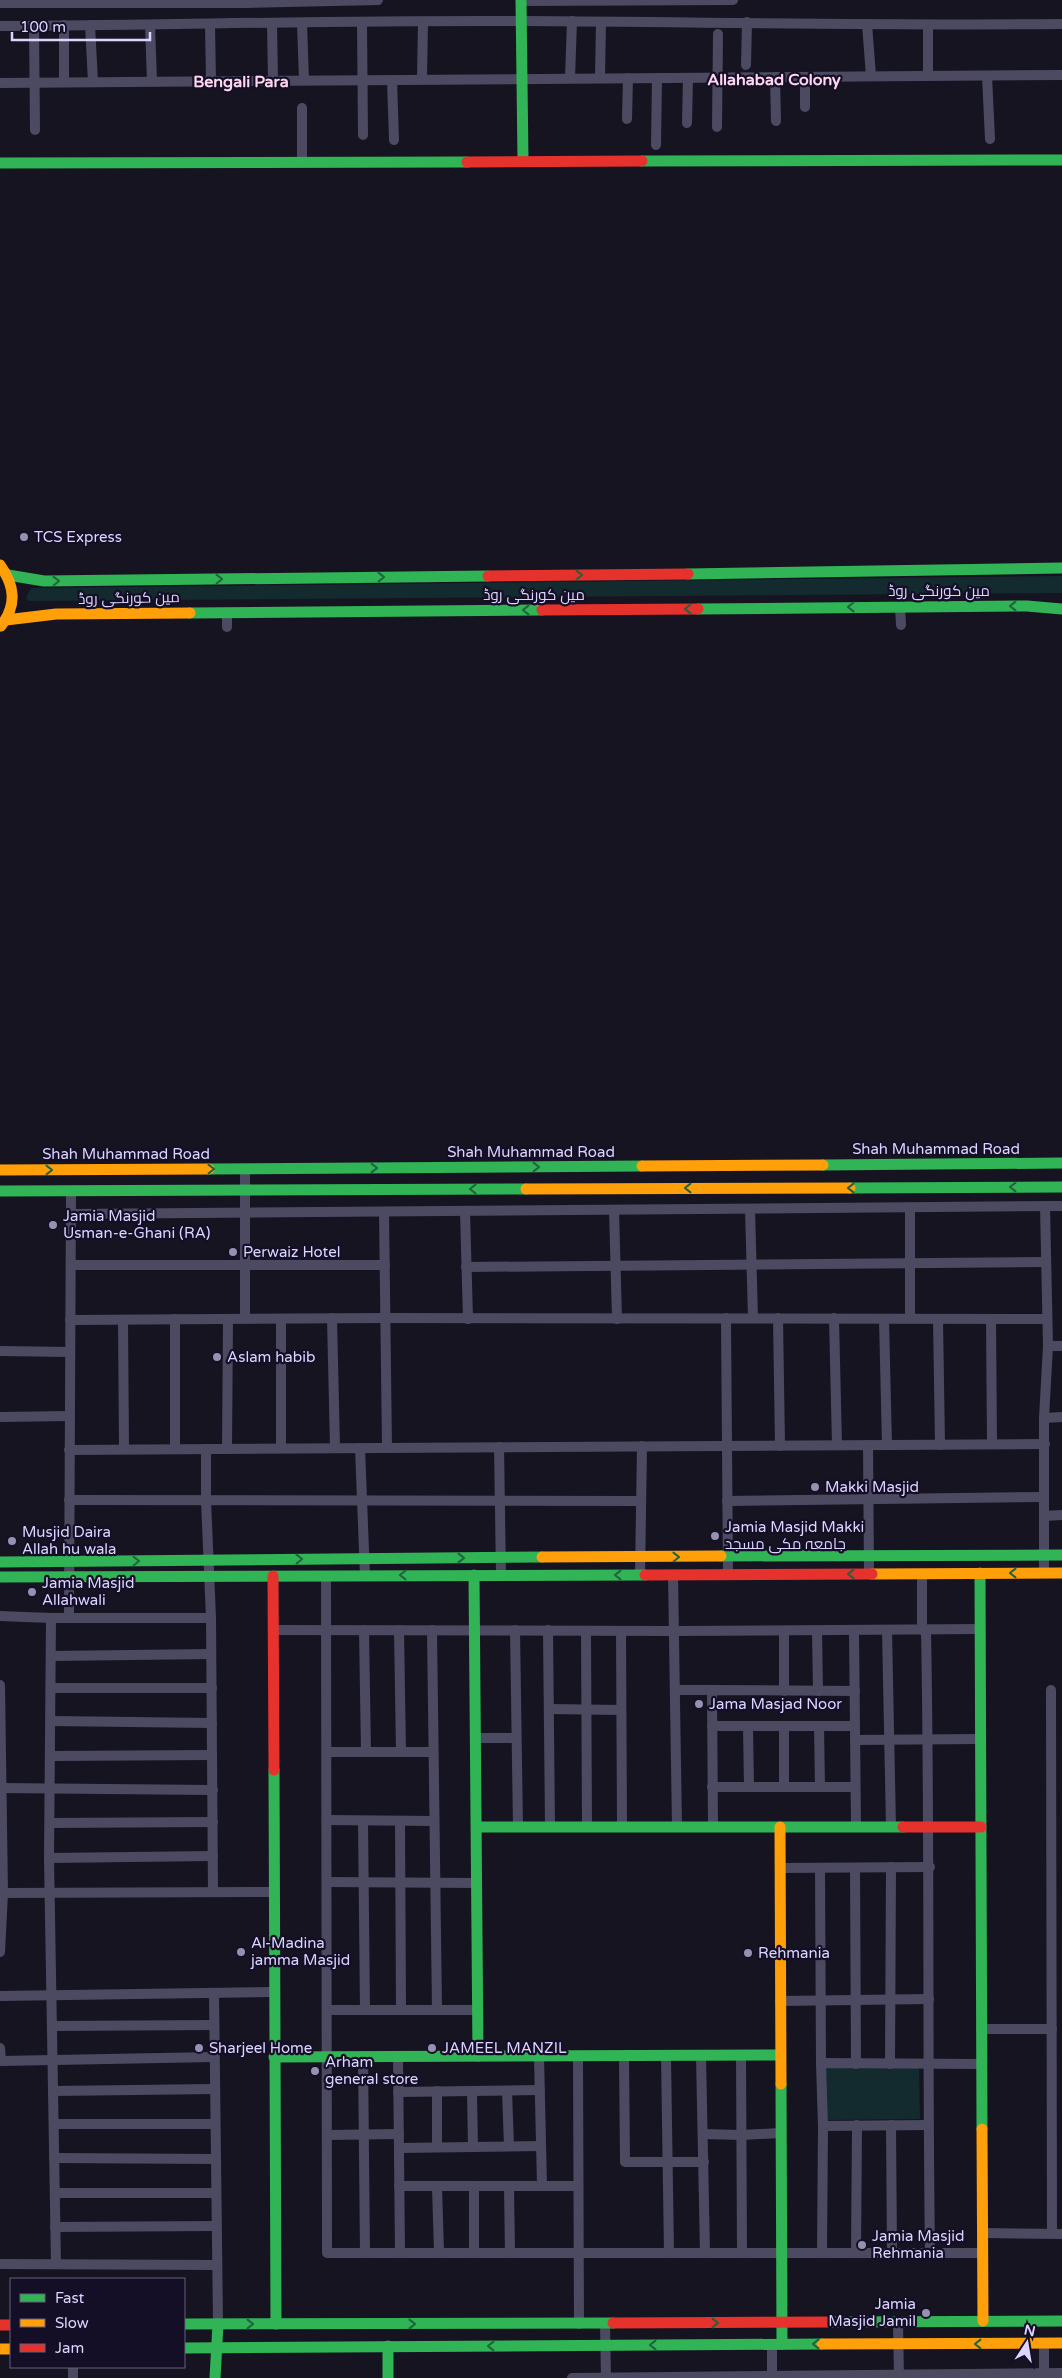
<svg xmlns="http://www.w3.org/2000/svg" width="1062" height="2378" font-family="'Varela Round',Cairo,sans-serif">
  <rect width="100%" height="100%" fill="#171421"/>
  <g fill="#132b2e">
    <path d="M1062,576V593L29,601L26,598L31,588Z"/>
    <path d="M826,2068H919L920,2119L826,2120Z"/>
  </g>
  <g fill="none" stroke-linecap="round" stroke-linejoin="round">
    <g stroke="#4c4a61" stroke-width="10">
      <path d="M521,1L733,0"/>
      <path d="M0,3H246L378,0"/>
      <path d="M362,23L363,135"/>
      <path d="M272,24L273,80"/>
      <path d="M302,24L304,80"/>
      <path d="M867,24L871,76"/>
      <path d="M64,25V82"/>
      <path d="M90,25L93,82"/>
      <path d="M150,25L152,81"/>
      <path d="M210,25L211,81"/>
      <path d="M928,25V76"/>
      <path d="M0,26C174,25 349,20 523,21C703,22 882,26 1062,24"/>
      <path d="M34,26L35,130"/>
      <path d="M746,65L747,22"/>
      <path d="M987,76L990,139"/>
      <path d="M775,77L776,121"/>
      <path d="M805,77V107"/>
      <path d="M570,78L572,21"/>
      <path d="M600,78L601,22"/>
      <path d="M422,79L423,22"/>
      <path d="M392,80L394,140"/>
      <path d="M0,83L1062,75"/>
      <path d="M302,108V161"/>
      <path d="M627,119L628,78"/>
      <path d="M687,123L688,78"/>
      <path d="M717,127L718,34"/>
      <path d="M656,145L657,78"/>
      <path d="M900,607L901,625"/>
      <path d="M227,613V627"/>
      <path d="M245,1169V1319"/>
      <path d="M750,1209L753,1318"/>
      <path d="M614,1210L617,1319"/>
      <path d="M465,1211L468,1319"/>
      <path d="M384,1212L387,1448"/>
      <path d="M71,1214L1062,1206"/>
      <path d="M71,1265H385"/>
      <path d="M466,1267L1045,1262"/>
      <path d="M332,1318L335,1448"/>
      <path d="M726,1318L728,1574"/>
      <path d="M778,1318L780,1446"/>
      <path d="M834,1318L837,1445"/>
      <path d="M910,1318V1208"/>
      <path d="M175,1319V1449"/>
      <path d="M884,1319L887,1445"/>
      <path d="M938,1319L940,1445"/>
      <path d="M991,1319L992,1444"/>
      <path d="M70,1320L385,1318L1046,1319"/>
      <path d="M123,1320L124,1449"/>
      <path d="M1048,1346H1062"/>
      <path d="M0,1351L70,1352"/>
      <path d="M0,1417L70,1416"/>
      <path d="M1044,1418L1062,1417"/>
      <path d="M868,1445L869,1574"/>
      <path d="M499,1447L501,1575"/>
      <path d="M281,1448V1319"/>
      <path d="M360,1448L365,1576"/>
      <path d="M206,1449V1500L211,1618L213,1892"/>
      <path d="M227,1449L228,1319"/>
      <path d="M69,1450L1045,1444"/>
      <path d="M69,1500L641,1501"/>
      <path d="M727,1501L1044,1497"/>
      <path d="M1044,1516L1062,1515"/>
      <path d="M1044,1573V1418L1048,1346L1045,1206"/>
      <path d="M922,1574V1630"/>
      <path d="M640,1575L642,1446"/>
      <path d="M673,1575L677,1827"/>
      <path d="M326,1576L327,2253H983"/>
      <path d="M0,1616L51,1618"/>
      <path d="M69,1618L71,1191"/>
      <path d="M274,1630L675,1631L980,1629"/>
      <path d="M364,1630L366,1752"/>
      <path d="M399,1630L401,1752"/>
      <path d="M432,1630L437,2010"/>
      <path d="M515,1630L518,1827"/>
      <path d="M548,1630L550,1827"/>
      <path d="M887,1630L891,1827"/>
      <path d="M926,1630C930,1838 927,2045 930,2253"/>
      <path d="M586,1631L587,1827"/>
      <path d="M621,1631L622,1827"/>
      <path d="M817,1631L818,1691"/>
      <path d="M854,1631L856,1827"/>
      <path d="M51,1656L211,1654"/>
      <path d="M0,1685L3,1893L0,1952"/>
      <path d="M52,1688H212"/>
      <path d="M676,1690H712"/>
      <path d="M1051,1690L1052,2233"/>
      <path d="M784,1691V1631"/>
      <path d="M549,1709L621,1710"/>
      <path d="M51,1721L212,1723"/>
      <path d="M712,1726H855"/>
      <path d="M748,1726L749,1787"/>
      <path d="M784,1726V1787"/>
      <path d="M819,1726L820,1787"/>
      <path d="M476,1738H516"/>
      <path d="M855,1740L979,1739"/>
      <path d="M327,1752H433"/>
      <path d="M50,1756L212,1755"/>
      <path d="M712,1787H855"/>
      <path d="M0,1788L213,1790"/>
      <path d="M327,1820L434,1821"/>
      <path d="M363,1821L365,2010"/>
      <path d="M400,1821L401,2010"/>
      <path d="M50,1823L213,1822"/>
      <path d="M713,1827L712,1690L855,1691"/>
      <path d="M49,1858L213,1856"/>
      <path d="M780,1868L930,1867"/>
      <path d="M820,1868L821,2063"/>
      <path d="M855,1868L856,2064"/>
      <path d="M327,1882L477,1883"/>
      <path d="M0,1893L274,1892"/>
      <path d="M214,1993L218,2324"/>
      <path d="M0,1996L274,1992"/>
      <path d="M780,2001L929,1999"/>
      <path d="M327,2010H478"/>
      <path d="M52,2026L214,2025"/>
      <path d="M981,2029H1052"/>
      <path d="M0,2048L1,2061L214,2057"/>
      <path d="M741,2055L742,2253"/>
      <path d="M363,2056L365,2253"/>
      <path d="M398,2056L400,2253"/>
      <path d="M539,2056L542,2186"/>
      <path d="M578,2056L579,2324"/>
      <path d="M624,2056L625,2162H704"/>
      <path d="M666,2056L669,2253"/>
      <path d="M701,2056L705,2253"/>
      <path d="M890,2064L891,1867"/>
      <path d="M53,2091L215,2089"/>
      <path d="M437,2091V2147"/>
      <path d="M472,2091L473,2147"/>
      <path d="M507,2091L509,2146"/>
      <path d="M398,2092L540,2090"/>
      <path d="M54,2124H215"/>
      <path d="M891,2125L892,2253"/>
      <path d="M928,2125L823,2126L821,2063L981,2064"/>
      <path d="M703,2134L741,2135L780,2133"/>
      <path d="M327,2135L399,2134"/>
      <path d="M399,2148L541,2146"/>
      <path d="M54,2158L216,2159"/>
      <path d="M399,2186H578"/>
      <path d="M437,2186L439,2253"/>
      <path d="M474,2186V2253"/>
      <path d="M509,2186L510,2253"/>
      <path d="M55,2193H216"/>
      <path d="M55,2227L216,2226"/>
      <path d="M983,2233L1062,2234"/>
      <path d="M822,2253L823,2126"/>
      <path d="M856,2253L857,2125"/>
      <path d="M0,2264L217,2265"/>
      <path d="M56,2264L49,1858L51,1618H211"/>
      <path d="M898,2322L899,2378"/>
      <path d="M605,2324L606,2378"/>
      <path d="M772,2344V2378"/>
      <path d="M1044,2344V2378"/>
      <path d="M73,2367V2378"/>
      <path d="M572,2378L1062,2373"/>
    </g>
    <g stroke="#30b455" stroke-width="11">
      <path d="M521,0L523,160"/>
      <path d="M642,161L1062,160"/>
      <path d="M0,163L467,162"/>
      <path d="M688,574L1062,568"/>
      <path d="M8,575L44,581L488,576"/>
      <path d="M698,609L1027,606L1062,609"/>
      <path d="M190,613L542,610"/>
      <path d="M823,1165L1062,1163"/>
      <path d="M209,1169L642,1166"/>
      <path d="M850,1188L1062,1187"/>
      <path d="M0,1191L526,1189"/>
      <path d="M721,1556L1062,1555"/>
      <path d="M0,1562L542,1557"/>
      <path d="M980,1573L982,2129"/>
      <path d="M474,1575L478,2056"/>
      <path d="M0,1577L645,1575"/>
      <path d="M274,1770L276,2324"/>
      <path d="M477,1827H903"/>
      <path d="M274,2057L780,2055"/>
      <path d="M781,2084L782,2344"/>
      <path d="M834,2322L1062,2321"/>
      <path d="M184,2324L613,2323"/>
      <path d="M388,2346V2378"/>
      <path d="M184,2348L822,2344"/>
      <path d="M215,2378L218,2324"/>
    </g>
    <g stroke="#ff9f0a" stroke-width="11">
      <path d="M0,565C15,586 17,605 1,626"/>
      <path d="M6,620L56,614L190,613"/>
      <path d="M642,1166L823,1165"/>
      <path d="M0,1170L209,1169"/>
      <path d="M526,1189L850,1188"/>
      <path d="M542,1557L721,1556"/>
      <path d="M872,1574L1062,1573"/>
      <path d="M780,1827L781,2084"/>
      <path d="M982,2129L983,2321"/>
      <path d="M822,2344L1062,2343"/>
      <path d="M0,2349H11"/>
    </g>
    <g stroke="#e5322d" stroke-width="11">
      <path d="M467,162L642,161"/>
      <path d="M488,576L688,574"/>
      <path d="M542,610L698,609"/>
      <path d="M645,1575L872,1574"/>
      <path d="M273,1576L274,1770"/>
      <path d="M903,1827H981"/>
      <path d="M613,2323L834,2322"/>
      <path d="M0,2325H11"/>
    </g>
  </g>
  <defs><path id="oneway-chevron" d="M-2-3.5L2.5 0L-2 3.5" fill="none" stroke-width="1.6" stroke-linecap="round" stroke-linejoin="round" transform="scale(1.25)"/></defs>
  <g stroke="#22623e">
    <use href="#oneway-chevron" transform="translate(579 575) rotate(-1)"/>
    <use href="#oneway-chevron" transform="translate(381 577) rotate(-1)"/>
    <use href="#oneway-chevron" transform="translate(219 579) rotate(-1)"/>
    <use href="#oneway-chevron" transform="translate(56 581) rotate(-1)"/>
    <use href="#oneway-chevron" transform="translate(1013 606) rotate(180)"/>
    <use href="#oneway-chevron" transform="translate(851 607) rotate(179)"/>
    <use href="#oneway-chevron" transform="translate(688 609) rotate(179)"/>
    <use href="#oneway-chevron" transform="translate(526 610) rotate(180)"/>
    <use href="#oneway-chevron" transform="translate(536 1167)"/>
    <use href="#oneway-chevron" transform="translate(374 1168)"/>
    <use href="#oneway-chevron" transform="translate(211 1169)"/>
    <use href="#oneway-chevron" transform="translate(49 1170)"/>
    <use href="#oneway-chevron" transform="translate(1013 1187) rotate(180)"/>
    <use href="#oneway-chevron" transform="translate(688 1188) rotate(180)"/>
    <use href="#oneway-chevron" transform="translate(851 1188) rotate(180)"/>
    <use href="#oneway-chevron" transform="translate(473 1189) rotate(180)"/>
    <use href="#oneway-chevron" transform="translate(676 1557) rotate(-1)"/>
    <use href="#oneway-chevron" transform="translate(461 1558)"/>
    <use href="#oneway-chevron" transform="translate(299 1559) rotate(-1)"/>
    <use href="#oneway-chevron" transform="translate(136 1561) rotate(-1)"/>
    <use href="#oneway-chevron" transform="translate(1013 1573) rotate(180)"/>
    <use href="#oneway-chevron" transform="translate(851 1574) rotate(180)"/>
    <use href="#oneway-chevron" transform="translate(403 1575) rotate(180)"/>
    <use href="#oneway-chevron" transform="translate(618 1575) rotate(180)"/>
    <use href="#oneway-chevron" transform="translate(715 2323)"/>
    <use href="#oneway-chevron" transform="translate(250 2324)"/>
    <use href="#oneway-chevron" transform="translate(412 2324)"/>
    <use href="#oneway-chevron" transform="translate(816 2344) rotate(180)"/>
    <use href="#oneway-chevron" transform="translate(978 2344) rotate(180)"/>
    <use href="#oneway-chevron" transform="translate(653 2345) rotate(180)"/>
    <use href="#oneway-chevron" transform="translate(491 2346) rotate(180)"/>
  </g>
  <g fill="#9791b1" stroke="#140f26" stroke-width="2">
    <circle cx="24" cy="537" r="5"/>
    <circle cx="53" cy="1225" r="5"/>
    <circle cx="233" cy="1252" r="5"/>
    <circle cx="217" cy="1357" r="5"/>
    <circle cx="815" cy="1487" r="5"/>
    <circle cx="715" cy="1536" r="5"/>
    <circle cx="12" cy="1541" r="5"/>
    <circle cx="32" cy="1592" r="5"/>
    <circle cx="699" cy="1704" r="5"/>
    <circle cx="241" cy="1952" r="5"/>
    <circle cx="748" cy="1953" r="5"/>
    <circle cx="199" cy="2048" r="5"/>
    <circle cx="432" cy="2048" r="5"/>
    <circle cx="315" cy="2071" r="5"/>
    <circle cx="862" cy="2245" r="5"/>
    <circle cx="926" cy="2313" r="5"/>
  </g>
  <g text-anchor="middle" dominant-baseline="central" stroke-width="4.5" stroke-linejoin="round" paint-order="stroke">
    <g font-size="15" fill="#dcd5ff" stroke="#140f26" text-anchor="start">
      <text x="34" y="537">TCS Express</text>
      <text x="63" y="1216">Jamia Masjid<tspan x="63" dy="17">Usman-e-Ghani (RA)</tspan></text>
      <text x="243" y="1252">Perwaiz Hotel</text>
      <text x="227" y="1357">Aslam habib</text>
      <text x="825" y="1487">Makki Masjid</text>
      <text x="725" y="1527">Jamia Masjid Makki<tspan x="725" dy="17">جامعہ مکی مسجد</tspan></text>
      <text x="22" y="1532">Musjid Daira<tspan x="22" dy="17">Allah hu wala</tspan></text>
      <text x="42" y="1583">Jamia Masjid<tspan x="42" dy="17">Allahwali</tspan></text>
      <text x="709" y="1704">Jama Masjad Noor</text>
      <text x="251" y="1943">Al-Madina<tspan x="251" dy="17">jamma Masjid</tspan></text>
      <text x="758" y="1953">Rehmania</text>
      <text x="209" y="2048">Sharjeel Home</text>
      <text x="442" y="2048">JAMEEL MANZIL</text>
      <text x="325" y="2062">Arham<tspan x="325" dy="17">general store</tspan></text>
      <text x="872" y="2236">Jamia Masjid<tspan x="872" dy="17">Rehmania</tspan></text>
      <text x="916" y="2304" text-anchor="end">Jamia<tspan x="916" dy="17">Masjid Jamil</tspan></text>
    </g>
    <g font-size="15" fill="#dcd5ff" stroke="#140f26">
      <text x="939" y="591">مین کورنگی روڈ</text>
      <text x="534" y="595">مین کورنگی روڈ</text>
      <text transform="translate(129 598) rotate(-1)">مین کورنگی روڈ</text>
      <text x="936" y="1149">Shah Muhammad Road</text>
      <text x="531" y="1152">Shah Muhammad Road</text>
      <text x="126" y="1154">Shah Muhammad Road</text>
    </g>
    <g font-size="16" font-weight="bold" fill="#ffd7ee" stroke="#140f26">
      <text x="774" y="80">Allahabad Colony</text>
      <text x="241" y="82">Bengali Para</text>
    </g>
  </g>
  <rect x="10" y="2278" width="175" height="90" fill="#140f26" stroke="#645e7d"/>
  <rect x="20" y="2294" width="25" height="8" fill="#30b455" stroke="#645e7d"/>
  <text x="55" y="2303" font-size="15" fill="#dcd5ff">Fast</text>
  <rect x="20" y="2319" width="25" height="8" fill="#ff9f0a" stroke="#645e7d"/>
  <text x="55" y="2328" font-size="15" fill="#dcd5ff">Slow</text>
  <rect x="20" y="2344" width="25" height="8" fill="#e5322d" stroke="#645e7d"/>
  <text x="55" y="2353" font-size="15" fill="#dcd5ff">Jam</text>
  <g transform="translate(1027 2343) rotate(12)" stroke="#140f26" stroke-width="4" paint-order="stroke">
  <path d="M0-4L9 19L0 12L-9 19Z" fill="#dcd5ff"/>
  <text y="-8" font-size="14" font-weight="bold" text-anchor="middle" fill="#dcd5ff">N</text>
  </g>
  <path d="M12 32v8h138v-8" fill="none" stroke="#dcd5ff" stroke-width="2.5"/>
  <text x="20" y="32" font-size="15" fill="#dcd5ff" stroke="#140f26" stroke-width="4" paint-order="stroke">100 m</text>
</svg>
